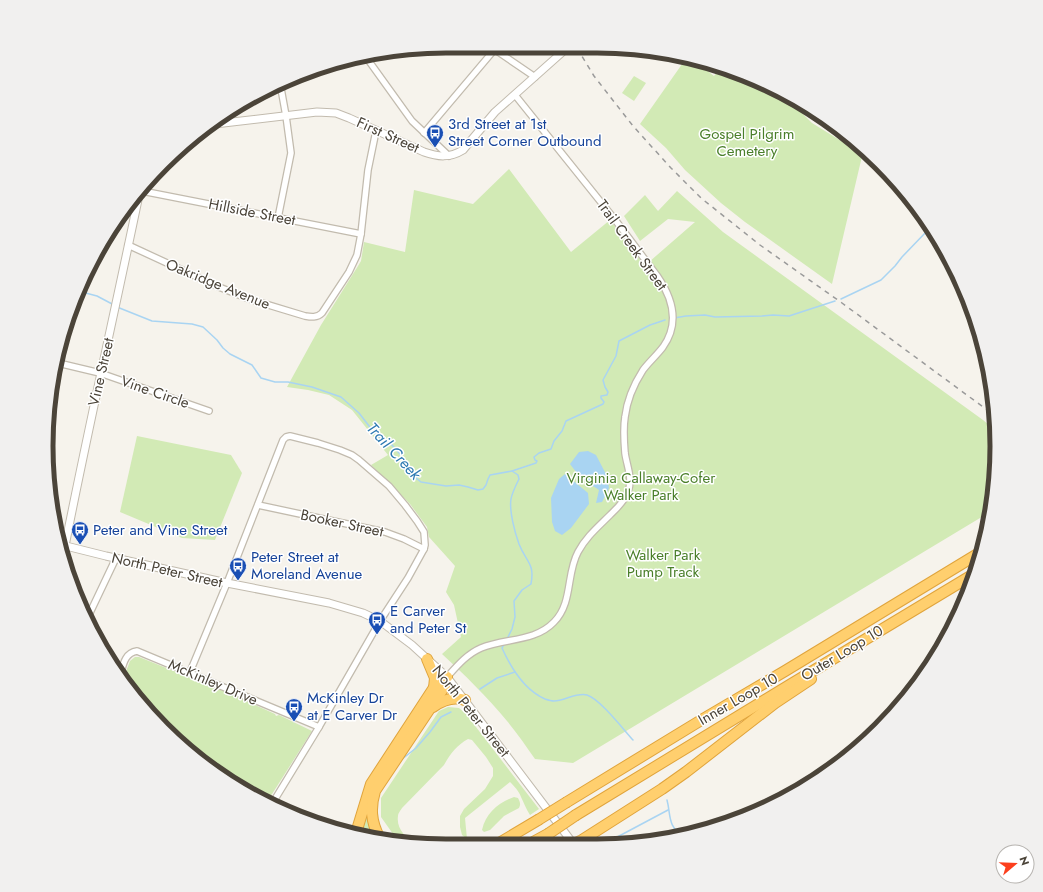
<svg xmlns="http://www.w3.org/2000/svg" width="1043" height="892" font-family="Jost,sans-serif">
  <rect width="100%" height="100%" fill="#f6f3ec"/>
  <g fill="#d2eab5">
    <path d="M687,57L691,58L714,76L721,67L774,87L789,96L798,109L812,123L851,147L863,152L832,284L745,222L721,203L685,170L666,148L640,124Z"/>
    <path d="M634,76L646,83L634,101L622,93Z"/>
    <path d="M509,169L571,252L610,220L661,287L666,283L649,262L695,222L668,219L640,241L624,216L645,195L658,211L677,191L723,232L983,420L995,430L997,446L990,512L573,763L535,759C526,746 517,733 507,721C487,697 465,675 442,654L461,637L454,605L446,592L455,566L429,537L427,527L410,504L371,465L388,455L352,410L329,395L308,390L287,387L321,325L358,266L361,261L364,242L405,252L414,190L473,204Z"/>
    <path d="M137,436L231,455L242,473L215,540L182,538L120,512Z"/>
    <path d="M135,657H139L231,694L275,714L276,716L279,715L312,731L267,802L246,793L182,747L123,679L130,661Z"/>
    <path d="M448,707L459,708L466,714L539,809L530,815C526,809 524,803 521,797C519,791 514,786 510,782L465,818L467,839L462,835L460,827V816L464,809L485,789L493,776V768L486,757L472,740L468,739C457,745 450,754 444,765L402,808C401,810 398,813 398,816C396,829 406,838 416,844L398,841L381,817V798L439,711Z"/>
    <path d="M514,797L518,798C520,802 521,804 519,808L504,816L490,830L484,832L482,830C486,813 498,803 514,797Z"/>
    <path d="M367,807L369,827L375,836L359,833Z"/>
  </g>
  <g fill="#a9d4f2">
    <path d="M588,451L596,455L607,476L609,488L602,502L596,503L599,490C595,487 592,486 588,483C581,478 575,471 570,464L579,452Z"/>
    <path d="M565,474L588,493L589,504L571,528L562,535L555,531L552,522L551,498L559,479Z"/>
  </g>
  <g fill="none" stroke-linecap="round" stroke-linejoin="round">
    <g stroke="#a9d4f2" stroke-width="1.5">
      <path d="M78,291L97,296L114,305"/>
      <path d="M841,299L881,280L895,266L902,257L927,231L932,228"/>
      <path d="M117,307L152,321L192,324L203,327L217,340L223,348L230,354L252,365L261,378L275,382H288L312,387L341,397L359,413L376,435L392,445L400,454L410,473L421,482L446,486L459,485L468,487L478,490L483,489L486,485L488,479L490,475L512,471L536,463L537,461L535,460L534,457L539,453L551,449L554,441L562,431L566,421L603,404L604,402L601,398V396L607,395L608,392L605,387L603,380L616,356L619,341L650,325L665,320"/>
      <path d="M674,318L686,316L705,315L715,317L762,316L773,315L789,316L835,301"/>
      <path d="M507,639L512,629L515,617L514,601L522,590L531,584C535,563 526,562 519,544C515,533 509,511 511,499C512,493 516,485 519,479L518,475L512,471"/>
      <path d="M505,643L502,648C511,668 524,690 545,699C548,700 551,701 554,701C564,701 577,692 587,695C600,699 623,729 633,740"/>
      <path d="M480,689L497,678L515,672"/>
      <path d="M401,760L416,748L430,732L441,717L451,712"/>
      <path d="M667,800C671,815 667,827 684,836"/>
      <path d="M606,843L668,810"/>
    </g>
    <g stroke="#c2bbae" stroke-width="8">
      <g id="minor">
        <path d="M491,47L535,77"/>
        <path d="M652,50L656,53L658,51"/>
        <path d="M366,57L412,121L449,156"/>
        <path d="M424,133L495,49"/>
        <path d="M142,191L361,234"/>
        <path d="M278,218L291,153L286,116L280,83"/>
        <path d="M128,245L219,287L249,299L305,316C311,317 317,318 322,313L349,272L357,255L361,234L368,170L376,131"/>
        <path d="M58,363L100,373L209,411"/>
        <path d="M258,505L385,532L404,539L424,549"/>
        <path d="M87,619L116,558"/>
        <path d="M190,672L227,583L283,440L286,437L290,436L318,443L340,450L352,455L359,460L389,486L405,505L417,521L424,532L425,545L424,549L408,578L380,621L319,727L272,804"/>
        <path d="M120,676C123,666 124,653 137,651L319,727"/>
        <path d="M447,677C457,666 467,654 481,648C505,638 535,642 554,622C573,603 566,574 578,552C586,537 598,527 610,515C617,508 625,501 628,492C633,478 627,467 625,453C624,441 623,429 625,417C627,400 634,384 643,370C649,362 657,355 663,347C680,323 673,299 658,277L616,221L515,95"/>
      </g>
    </g>
    <g stroke="#c2bbae" stroke-width="9">
      <g id="tertiary">
        <path d="M803,104C815,120 836,130 853,141"/>
        <path d="M215,124L317,112L336,113L349,118L424,152C438,157 450,158 463,150L495,112L567,48"/>
        <path d="M62,545L106,556L227,583L329,603L363,613L380,621L412,645L447,677L575,846"/>
        <path d="M63,548L66,541C89,425 115,310 139,195"/>
      </g>
    </g>
    <g stroke="#e0a43c" stroke-width="12">
      <g id="motorway">
        <path d="M427,659L435,678L434,688"/>
        <path d="M433,707C443,700 453,696 465,700"/>
        <path d="M567,802L703,719L785,671L981,552"/>
        <path d="M576,815L793,683L974,574"/>
        <path d="M356,833L371,784L437,683L447,677"/>
        <path d="M379,837C371,821 370,808 375,791L443,689L447,677"/>
        <path d="M496,845L538,820"/>
        <path d="M526,846L548,834"/>
        <path d="M570,846L582,840L662,789L686,772L775,703L811,679"/>
      </g>
    </g>
    <use href="#minor" stroke="#fff" stroke-width="5.5"/>
    <use href="#tertiary" stroke="#fff" stroke-width="7"/>
    <use href="#motorway" stroke="#ffcf6e" stroke-width="10"/>
    <path stroke="#9a9a9a" stroke-width="1.5" stroke-dasharray="5 5" stroke-linecap="butt" d="M577,48L594,76L633,126L671,168L701,198L760,245L842,303L994,415"/>
    <g stroke="#e0a43c" stroke-width="12" stroke-linecap="butt">
      <g id="motorway-bridge">
        <path d="M538,820L567,802"/>
        <path d="M548,834L576,815"/>
      </g>
    </g>
    <use href="#motorway-bridge" stroke="#ffcf6e" stroke-width="10"/>
  </g>
  <defs>
    <g id="bus-pin" transform="scale(0.9)"><path d="M0 17L-7.5 6A9.5 9.5 0 1 1 7.5 6Z" fill="#1a4fb4" stroke="#fff"/><path d="M-5-6H5V4H4V6H2V4H-2V6H-4V4H-5ZM-3.5-4V0h7V-4ZM-3.5 1.2v1.5H-2V1.2ZM2 1.2v1.5H3.5V1.2Z" fill="#fff"/></g>
  </defs>
  <g fill-rule="evenodd">
    <use href="#bus-pin" x="435" y="133"/>
    <use href="#bus-pin" x="80" y="530"/>
    <use href="#bus-pin" x="238" y="566"/>
    <use href="#bus-pin" x="377" y="620"/>
    <use href="#bus-pin" x="294" y="707"/>
  </g>
  <g text-anchor="middle" dominant-baseline="central" stroke-width="3" stroke-linejoin="round" paint-order="stroke">
    <g font-size="15" fill="#164399" stroke="#fff" text-anchor="start">
      <text x="448" y="124">3rd Street at 1st<tspan x="448" dy="17">Street Corner Outbound</tspan></text>
      <text x="93" y="530">Peter and Vine Street</text>
      <text x="251" y="557">Peter Street at<tspan x="251" dy="17">Moreland Avenue</tspan></text>
      <text x="390" y="611">E Carver<tspan x="390" dy="17">and Peter St</tspan></text>
      <text x="307" y="698">McKinley Dr<tspan x="307" dy="17">at E Carver Dr</tspan></text>
    </g>
    <g font-size="15" fill="#4a7f2a" stroke="#fff">
      <text x="747" y="134">Gospel Pilgrim<tspan x="747" dy="17">Cemetery</tspan></text>
      <text x="641" y="478">Virginia Callaway-Cofer<tspan x="641" dy="17">Walker Park</tspan></text>
      <text x="663" y="555">Walker Park<tspan x="663" dy="17">Pump Track</tspan></text>
    </g>
    <g font-size="15" fill="#4b4439" stroke="#fff">
      <text transform="translate(388 135) rotate(24)">First Street</text>
      <text transform="translate(252 212) rotate(11)">Hillside Street</text>
      <text transform="translate(632 245) rotate(54)">Trail Creek Street</text>
      <text transform="translate(218 284) rotate(22)">Oakridge Avenue</text>
      <text transform="translate(101 372) rotate(-77)">Vine Street</text>
      <text transform="translate(155 392) rotate(19)">Vine Circle</text>
      <text transform="translate(342 523) rotate(12)">Booker Street</text>
      <text transform="translate(167 570) rotate(13)">North Peter Street</text>
      <text transform="translate(842 653) rotate(-31)">Outer Loop 10</text>
      <text transform="translate(213 682) rotate(23)">McKinley Drive</text>
      <text transform="translate(738 699) rotate(-30)">Inner Loop 10</text>
      <text transform="translate(471 711) rotate(51)">North Peter Street</text>
    </g>
    <g font-size="16" font-style="italic" fill="#2e7ab2" stroke="#fff">
      <text transform="translate(394 451) rotate(47)">Trail Creek</text>
    </g>
  </g>
  <path d="M0 0H1043V892H0ZM446 53H597A393 393 0 0 1 990 446V446A393 393 0 0 1 597 839H446A393 393 0 0 1 53 446V446A393 393 0 0 1 446 53Z" fill="#f1f0ef" fill-rule="evenodd"/>
  <path fill="none" stroke="#4b4439" stroke-width="5" d="M446 53H597A393 393 0 0 1 990 446V446A393 393 0 0 1 597 839H446A393 393 0 0 1 53 446V446A393 393 0 0 1 446 53Z"/>
  <g transform="translate(1015 864) rotate(71)"><circle r="19" fill="#ffffff" stroke="#b7b4b0"/>
  <path d="M0-3L7 15L0 10L-7 15Z" fill="#fc3f1d"/>
  <text y="-6" font-size="11" font-weight="bold" text-anchor="middle" fill="#4b4439">N</text>
  </g>
</svg>
